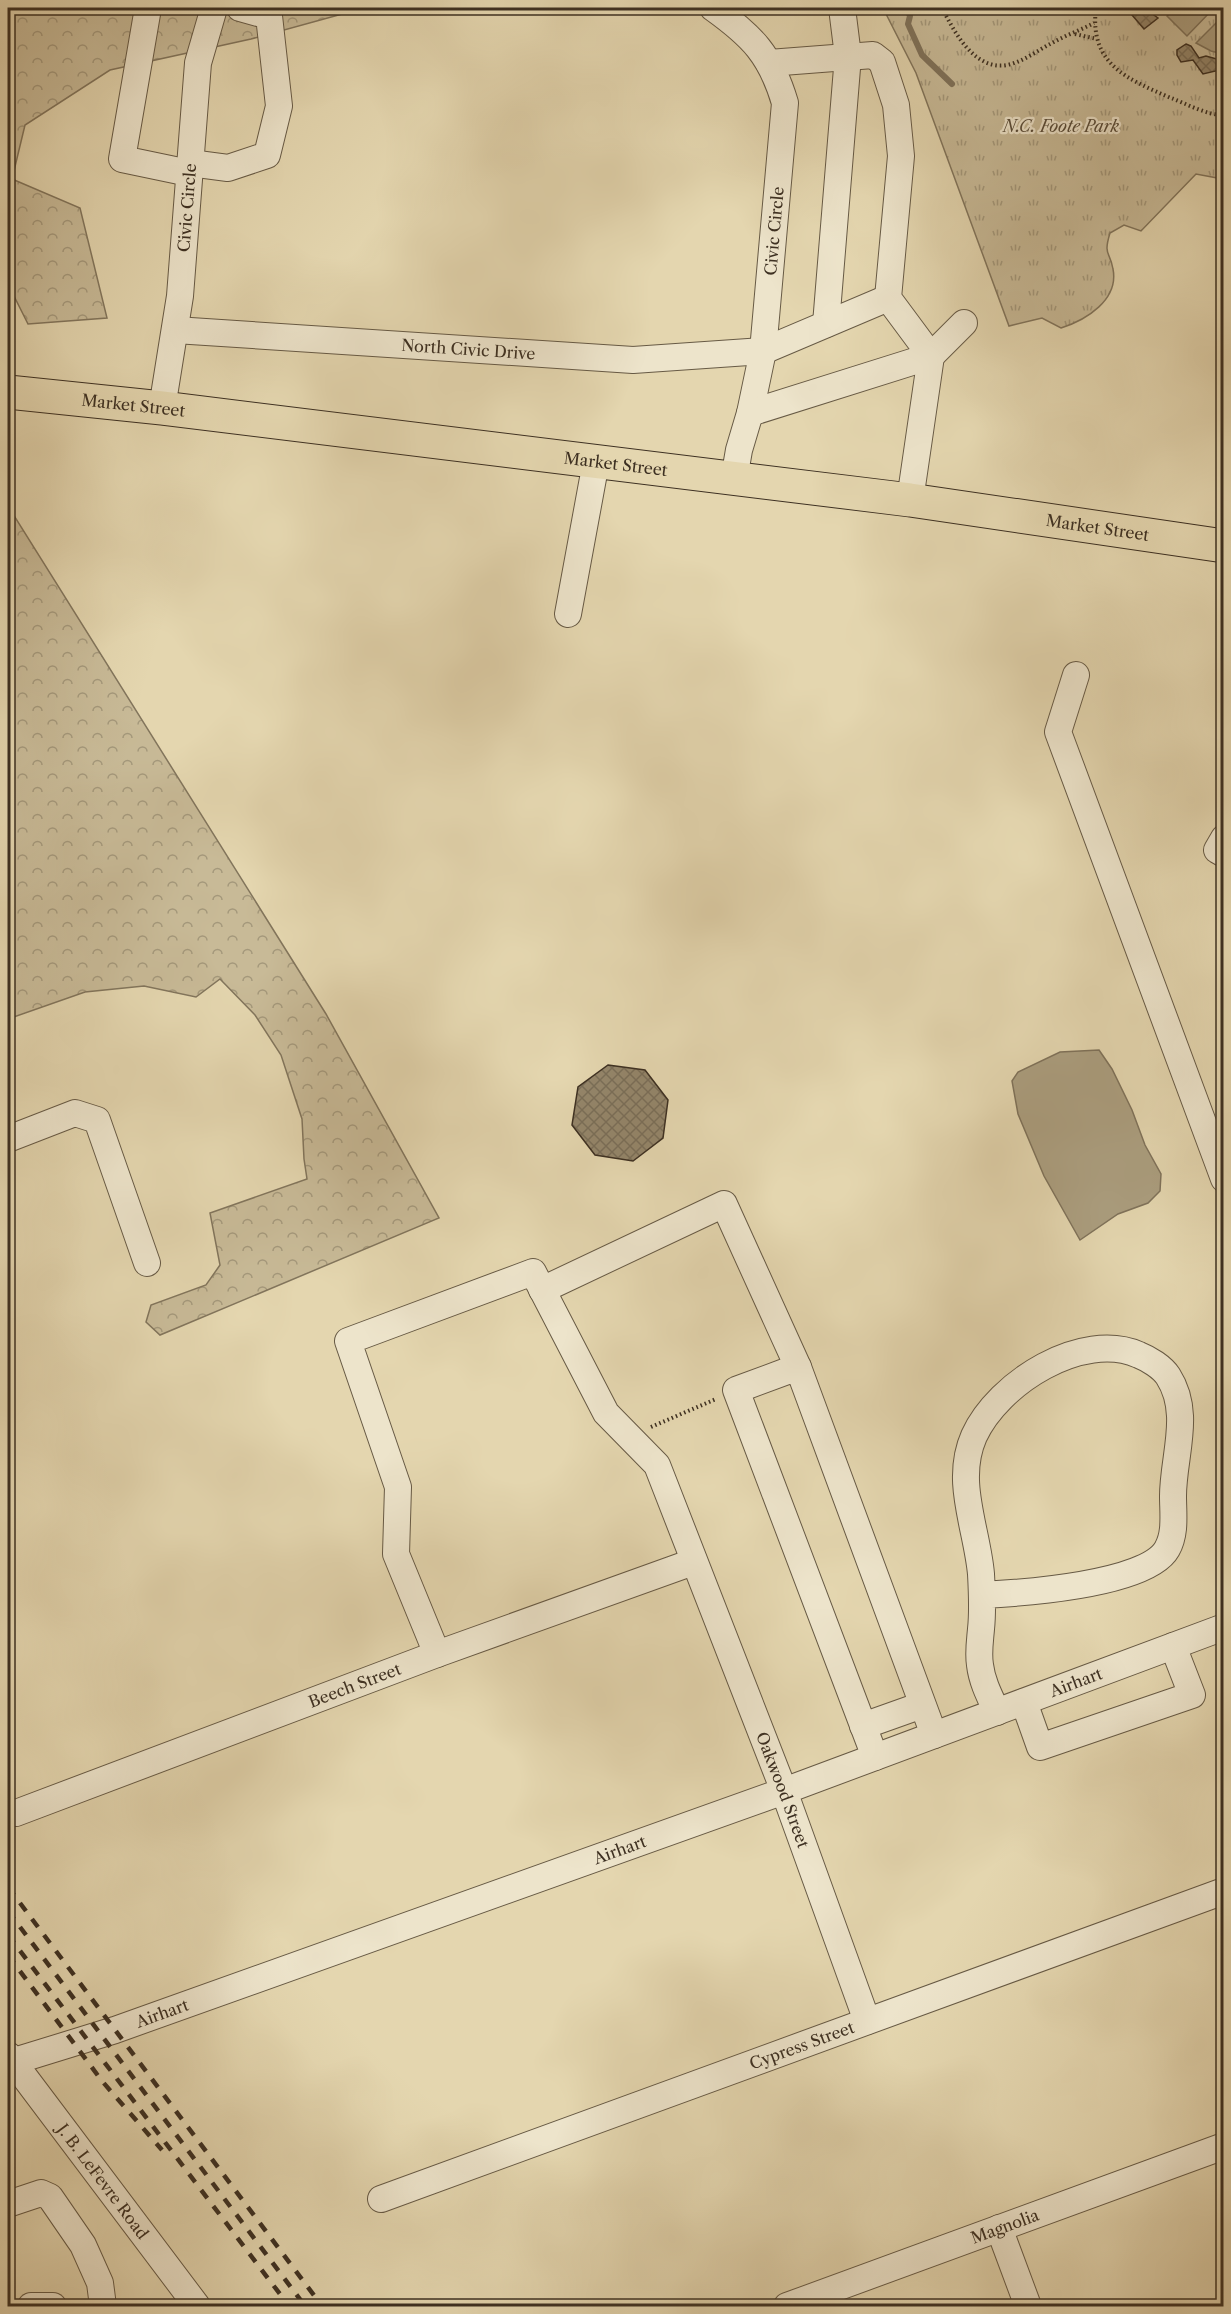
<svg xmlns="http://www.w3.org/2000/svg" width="1231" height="2314" font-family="'Libre Caslon Text',serif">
  <defs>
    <pattern id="forest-crowns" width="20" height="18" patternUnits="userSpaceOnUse" patternTransform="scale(1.5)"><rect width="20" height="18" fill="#c8ba97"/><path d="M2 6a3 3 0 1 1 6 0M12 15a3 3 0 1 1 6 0" fill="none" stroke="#a4987b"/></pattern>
    <pattern id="park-tufts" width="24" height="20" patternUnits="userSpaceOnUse" patternTransform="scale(1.5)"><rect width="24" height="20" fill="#c8ba97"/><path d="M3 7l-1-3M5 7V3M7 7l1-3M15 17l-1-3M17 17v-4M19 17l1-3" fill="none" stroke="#a4987b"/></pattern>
    <pattern id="building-cross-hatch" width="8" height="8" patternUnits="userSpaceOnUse" patternTransform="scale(1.5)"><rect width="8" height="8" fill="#94866b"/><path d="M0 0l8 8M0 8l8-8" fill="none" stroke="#7a6e58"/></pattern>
  </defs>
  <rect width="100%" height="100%" fill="#e4d6af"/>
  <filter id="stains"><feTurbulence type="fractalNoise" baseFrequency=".00333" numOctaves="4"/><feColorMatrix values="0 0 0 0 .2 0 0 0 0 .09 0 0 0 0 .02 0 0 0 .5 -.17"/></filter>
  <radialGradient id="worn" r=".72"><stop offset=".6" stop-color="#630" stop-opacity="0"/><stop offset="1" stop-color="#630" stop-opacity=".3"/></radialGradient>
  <g fill="url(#forest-crowns)" stroke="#82755c" stroke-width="1.5">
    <path d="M8,8H364L251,39L110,70L25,125L12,179L80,208L107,318L28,324L8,284Z"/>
    <path d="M8,506L326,1014L439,1218L160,1335L146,1322L151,1305L206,1285L220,1265L210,1213L307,1179L304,1159L302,1119L281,1055L255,1015L220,979L196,997L144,986L85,992L8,1019Z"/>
  </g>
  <path fill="url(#park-tufts)" stroke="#82755c" stroke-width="1.5" d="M883,8H1223V179L1196,174L1141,231L1124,225L1110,233C1103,256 1110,251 1113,269C1119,300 1086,320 1061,328L1042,318L1009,326L916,73Z"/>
  <g fill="#ab9e7f" stroke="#7f725a" stroke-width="1.5">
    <path d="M1176,8H1214L1187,36L1167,16Z"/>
    <path d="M1223,16V54L1211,51L1196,43Z"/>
    <path d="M1099,1050L1112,1069L1132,1110L1145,1145L1161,1174L1160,1191L1148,1203L1118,1214L1080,1240L1044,1176L1018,1114L1012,1081L1018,1072L1060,1052Z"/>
  </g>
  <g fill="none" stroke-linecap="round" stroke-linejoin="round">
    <path stroke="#7f725a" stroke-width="6" d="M906,8L910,16L908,24L922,55L952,84"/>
  </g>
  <g fill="url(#building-cross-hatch)" stroke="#3d3022" stroke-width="1.5">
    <path d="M1126,8H1144L1158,18L1144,29Z"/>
    <path d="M1186,44L1191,46L1199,58L1206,56L1224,61V69L1203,74L1193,60L1181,62L1177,55V50Z"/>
    <path d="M608,1065L645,1070L668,1100L663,1138L633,1161L595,1155L572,1125L578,1087Z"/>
  </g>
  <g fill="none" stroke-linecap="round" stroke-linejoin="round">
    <g stroke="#675a45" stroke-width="28">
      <g id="minor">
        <path d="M148,8L122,159L189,173"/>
        <path d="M713,8C752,36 771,55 785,103L763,351L750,413L739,450L734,479"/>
        <path d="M769,63L873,55L882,62L896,105L901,156L888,298L931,356L910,500"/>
        <path d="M190,163L228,168L267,155L279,106L269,16L240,8"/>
        <path d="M826,324L848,56L842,8"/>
        <path id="s1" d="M175,330L633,360L763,351L888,298"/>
        <path id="s2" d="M162,408L180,296L198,63L214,8"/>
        <path d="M750,413L931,356L964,323"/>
        <path d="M568,614L596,462"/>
        <path d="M1076,675L1058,732L1224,1179"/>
        <path d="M1224,838L1217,850L1224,854"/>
        <path d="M8,1139L75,1113L97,1120L147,1263"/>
        <path d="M542,1290L724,1204L798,1367"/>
        <path d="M982,1595C1020,1593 1147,1585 1167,1549C1176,1533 1173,1514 1173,1496C1173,1456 1192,1413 1168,1376C1162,1367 1149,1359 1139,1355C1082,1330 998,1383 974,1436C954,1481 977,1528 981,1574C982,1592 983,1611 981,1629C980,1641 978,1653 980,1665C982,1682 990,1697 997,1712"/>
        <path id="s3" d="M437,1654L396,1554L398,1487L348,1341L533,1272L606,1413L657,1465L784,1791L867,2021"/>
        <path d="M1024,1702L1040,1747L1192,1695L1173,1646"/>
        <path d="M863,1726L922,1705"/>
        <path d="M875,1757L736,1390L798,1367L934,1735"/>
        <path id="s4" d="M16,1813L437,1654L693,1562"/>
        <path id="s5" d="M8,2055L197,2306"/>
        <path id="s6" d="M8,2063L115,2030L784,1791L1224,1627"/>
        <path id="s7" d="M381,2199L1224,1891"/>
        <path d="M8,2204L41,2193L50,2197L83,2245L100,2283L103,2306"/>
        <path d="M999,2228L1028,2306"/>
        <path d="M31,2306H53"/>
        <path id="s8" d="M787,2306L1224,2146"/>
      </g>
    </g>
    <g stroke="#3d3022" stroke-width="35">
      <g id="major">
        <path id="s9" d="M8,392L162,408L910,500L1224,546"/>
      </g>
    </g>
    <g stroke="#3d3022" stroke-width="4" stroke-dasharray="1.5 3" stroke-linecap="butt">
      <path d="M942,8C954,31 974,71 1007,65C1023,62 1038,50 1052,43C1066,35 1081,30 1094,23"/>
      <path d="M1096,8C1089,64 1127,79 1171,98C1187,104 1206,115 1224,115"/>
      <path d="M1075,34L1097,39"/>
      <path d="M651,1427L716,1399"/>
    </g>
    <use href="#minor" stroke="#ede4cb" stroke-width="26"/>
    <use href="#major" stroke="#e4d6af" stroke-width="33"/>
    <g stroke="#3d3022" stroke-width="4.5" stroke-dasharray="10 10" stroke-linecap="butt">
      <path d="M8,1887L322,2306"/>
      <path d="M8,1911L305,2306"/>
      <path d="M8,1935L289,2306"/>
      <path d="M8,1955L102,2081L162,2150"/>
    </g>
  </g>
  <g text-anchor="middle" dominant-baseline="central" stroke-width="4.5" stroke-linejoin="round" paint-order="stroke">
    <g font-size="16" font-style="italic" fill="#594c39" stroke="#ede4cb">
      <text x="1061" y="126">N.C. Foote Park</text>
    </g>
    <g font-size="16" fill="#3d3022" stroke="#ede4cb">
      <text stroke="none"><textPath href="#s2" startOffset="202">Civic Circle</textPath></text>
      <text transform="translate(774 231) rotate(-85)">Civic Circle</text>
      <text stroke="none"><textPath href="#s1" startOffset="294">North Civic Drive</textPath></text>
      <text stroke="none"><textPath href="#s9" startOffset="126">Market Street</textPath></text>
      <text stroke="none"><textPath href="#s9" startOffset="612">Market Street</textPath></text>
      <text stroke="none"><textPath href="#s9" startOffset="1098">Market Street</textPath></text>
      <text stroke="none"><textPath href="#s6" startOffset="1134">Airhart</textPath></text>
      <text stroke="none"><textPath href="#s4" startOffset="362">Beech Street</textPath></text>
      <text stroke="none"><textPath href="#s3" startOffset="1107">Oakwood Street</textPath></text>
      <text stroke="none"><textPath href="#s6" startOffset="648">Airhart</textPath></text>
      <text stroke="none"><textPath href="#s6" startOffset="162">Airhart</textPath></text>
      <text stroke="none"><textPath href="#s7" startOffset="448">Cypress Street</textPath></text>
      <text stroke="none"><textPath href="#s5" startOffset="158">J. B. LeFevre Road</textPath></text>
      <text stroke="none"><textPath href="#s8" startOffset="232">Magnolia</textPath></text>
    </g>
  </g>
  <rect width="1231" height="2314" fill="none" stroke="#e4d6af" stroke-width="30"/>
  <rect x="9" y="9" width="1213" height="2296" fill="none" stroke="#3d3022" stroke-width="3"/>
  <rect x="15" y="15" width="1201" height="2284" fill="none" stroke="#3d3022" stroke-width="1.5"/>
  <rect width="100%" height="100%" filter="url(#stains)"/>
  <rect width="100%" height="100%" fill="url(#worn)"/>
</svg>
